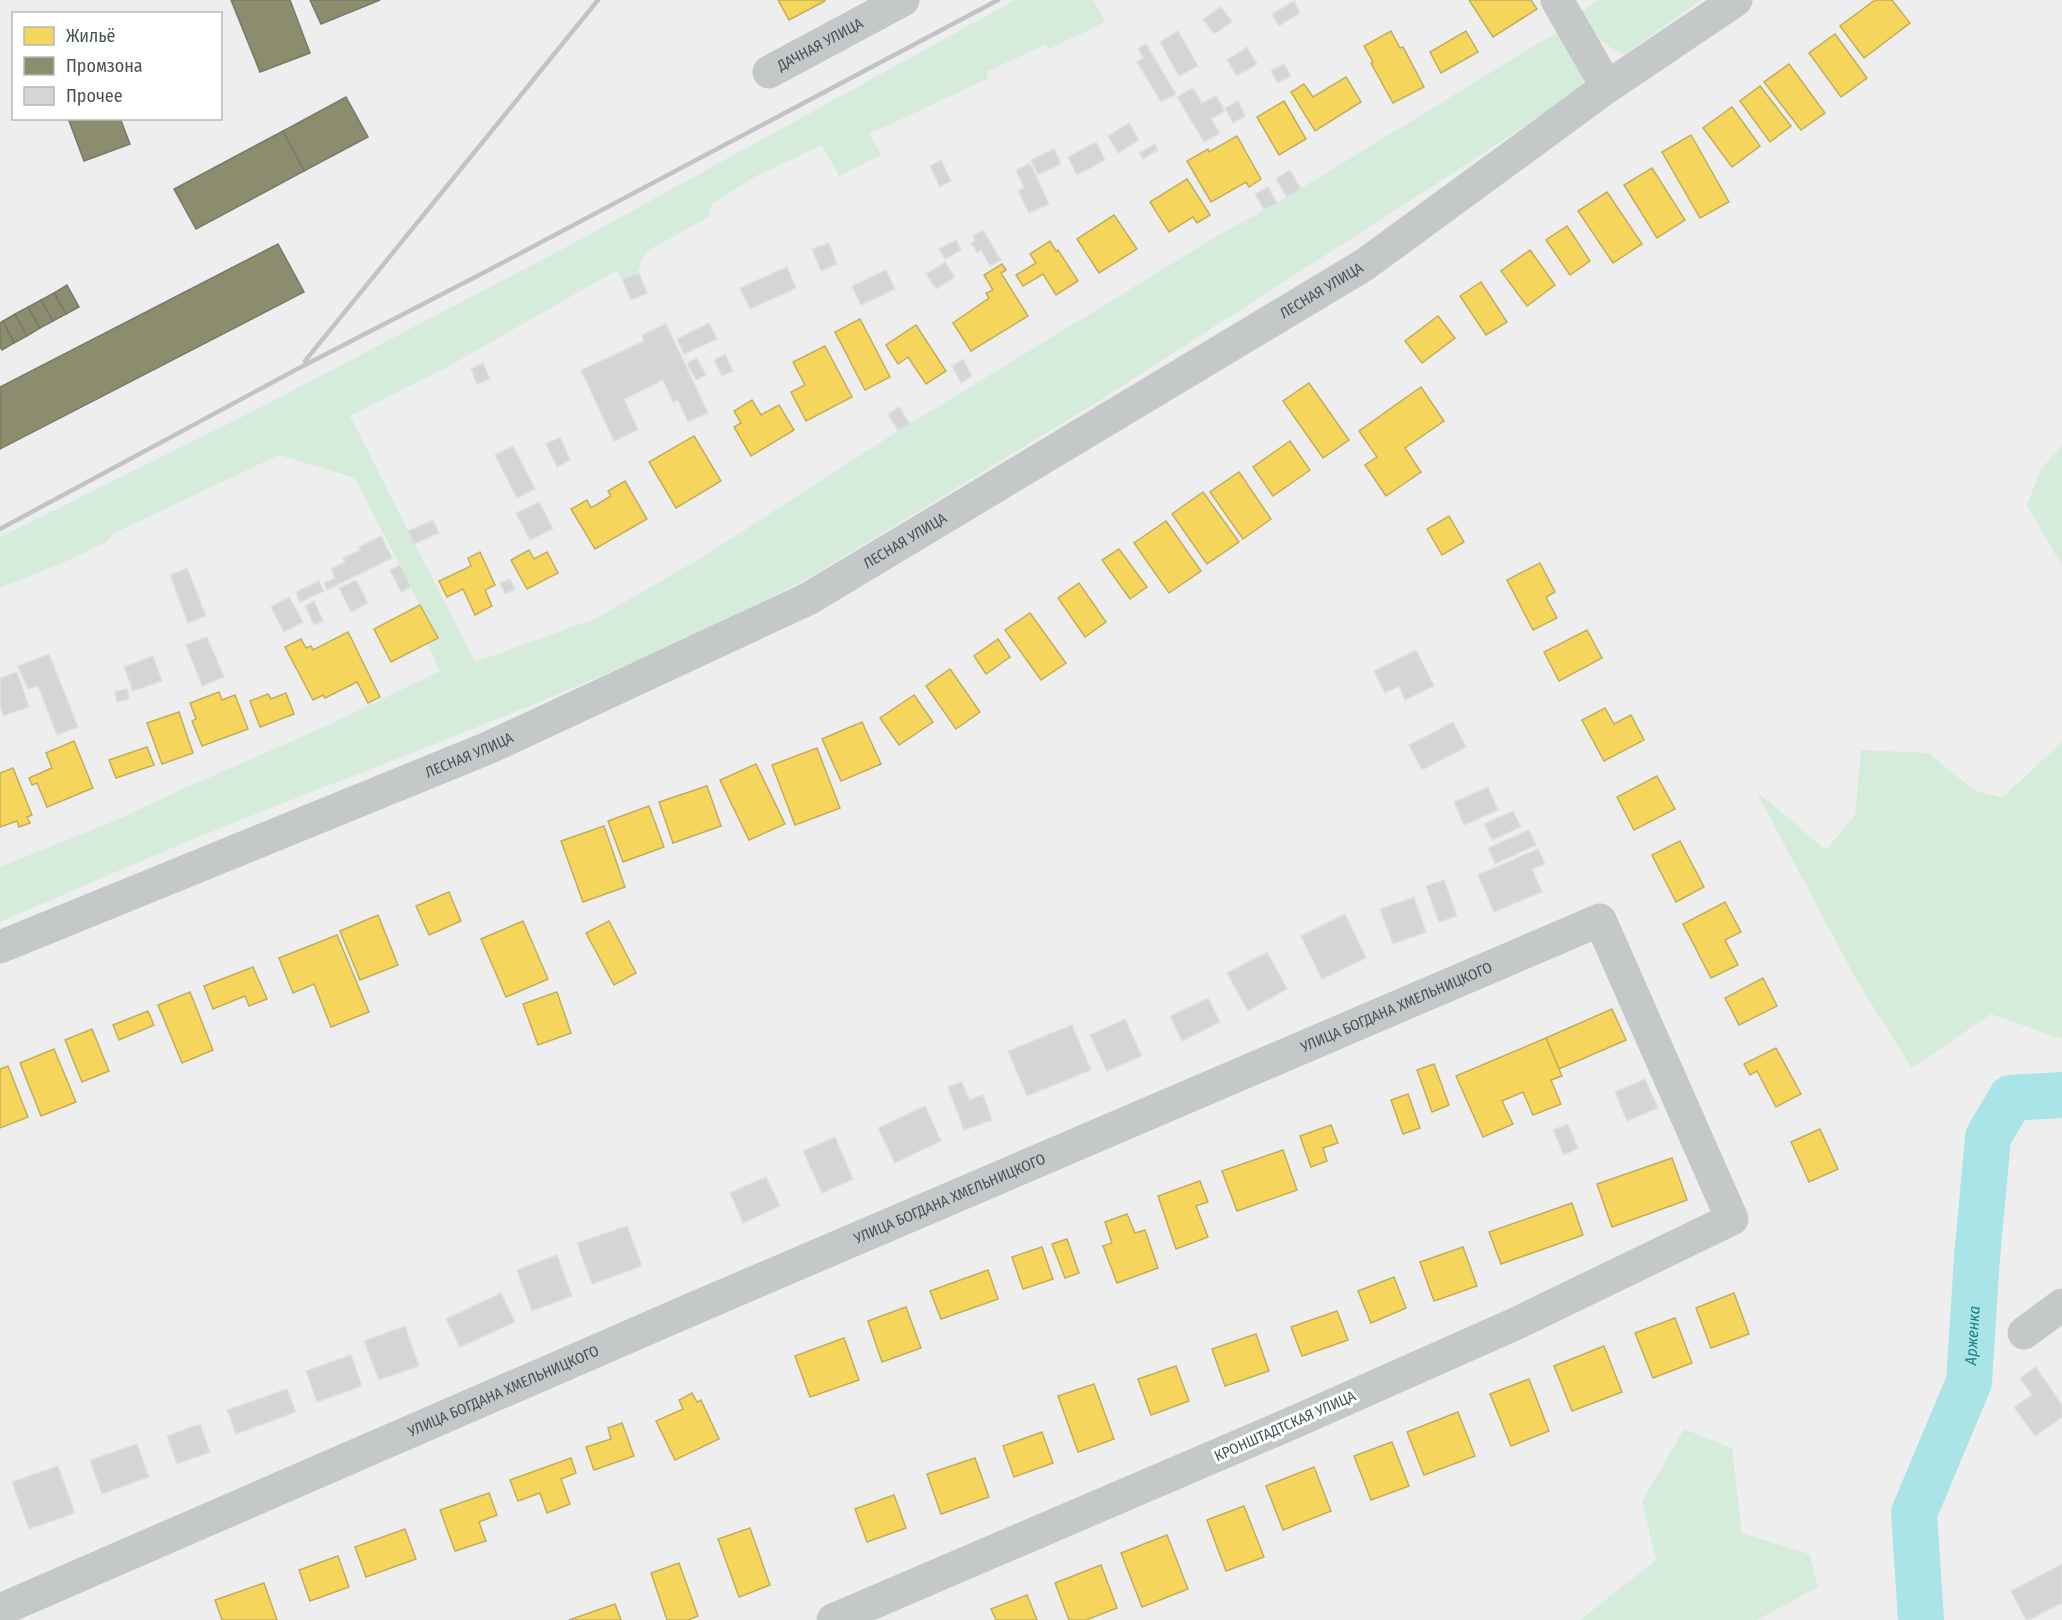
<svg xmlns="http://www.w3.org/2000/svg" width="2062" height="1620" font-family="'Fira Sans Condensed',sans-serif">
  <rect width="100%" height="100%" fill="#eee"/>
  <g fill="#d4ecd9">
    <path d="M1015,0H1093L1105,22L1049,49L1046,44L986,72L989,78L869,134L881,155L839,176L822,145L756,176L712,204L709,217L647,251L638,269L639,273L622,279L617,270L449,366L350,416L475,662L597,618L701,558L898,431L1224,232L1277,203L1557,32L1540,0H1549L1562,24L1585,83L1578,90L1470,162L1102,399L812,576C609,684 391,758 179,845C119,870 60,896 0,922V867L117,820L167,796L324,727L440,671L427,643L437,638L355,478L279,455L110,535L111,539L71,559L0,588V537L248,414L574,243Z"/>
    <path d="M1598,0H1701L1625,54C1603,47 1592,31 1579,13Z"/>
    <path d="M2062,446V566L2027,505L2041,469Z"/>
    <path d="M2062,742V1039L1991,1014L1912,1068L1857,981L1756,791L1826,850L1855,815L1861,750L1928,753L1974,790L2002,798Z"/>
    <path d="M1684,1429L1732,1448L1742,1533L1809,1554L1818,1587L1757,1620H1580L1656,1560L1642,1501Z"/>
  </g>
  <g fill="#f6d55c" stroke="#c2ae5b" stroke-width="1.5">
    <path d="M778,0H824L825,1L789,20Z"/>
    <path d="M1469,0H1531L1537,9L1493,37Z"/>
    <path d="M1875,0H1892L1910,23L1864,58L1840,26Z"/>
    <path d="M1391,31L1400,48L1403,47L1424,87L1393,103L1371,63L1373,62L1364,46Z"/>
    <path d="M1466,31L1478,52L1441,73L1430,52Z"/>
    <path d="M1835,34L1867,78L1841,97L1809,53Z"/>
    <path d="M1789,64L1825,113L1801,130L1764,82Z"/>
    <path d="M1346,77L1361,102L1315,131L1291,92L1304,84L1313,97Z"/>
    <path d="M1760,86L1791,126L1770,142L1740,101Z"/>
    <path d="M1284,101L1306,139L1279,155L1257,117Z"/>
    <path d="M1732,107L1760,146L1732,167L1703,128Z"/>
    <path d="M1691,135L1729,202L1700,218L1662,152Z"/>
    <path d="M1237,136L1261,179L1249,187L1246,182L1211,202L1187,161L1208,149L1209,152Z"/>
    <path d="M1652,168L1685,220L1657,238L1624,185Z"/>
    <path d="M1187,179L1210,215L1197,223L1193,217L1169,232L1150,202Z"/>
    <path d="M1607,192L1642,244L1613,263L1578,211Z"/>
    <path d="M1114,215L1137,249L1099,273L1077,239Z"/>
    <path d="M1567,226L1590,261L1570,275L1546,240Z"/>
    <path d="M1050,241L1056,251L1058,250L1078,281L1056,295L1043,274L1023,286L1016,275L1036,263L1030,254Z"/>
    <path d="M1530,250L1555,285L1527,306L1501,271Z"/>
    <path d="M1002,264L1006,270L1001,273L1028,316L971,351L953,323L989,298L986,293L993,290L984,275Z"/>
    <path d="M1481,282L1507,322L1486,335L1460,296Z"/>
    <path d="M1438,316L1455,338L1422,363L1405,341Z"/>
    <path d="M860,319L890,377L865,390L835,332Z"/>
    <path d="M916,325L946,371L926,384L908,357L898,364L886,345Z"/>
    <path d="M825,346L852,397L806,421L791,392L805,385L793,362Z"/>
    <path d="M1309,383L1349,440L1323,458L1283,401Z"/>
    <path d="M1421,387L1444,421L1405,448L1421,472L1386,496L1365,465L1377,457L1359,431Z"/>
    <path d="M752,400L761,415L779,405L794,430L751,456L734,427L741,423L734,411Z"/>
    <path d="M694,436L721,481L676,508L649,462Z"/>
    <path d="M1290,441L1310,470L1273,496L1253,467Z"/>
    <path d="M1239,472L1271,519L1243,539L1210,492Z"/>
    <path d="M625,481L647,519L595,549L571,509L587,500L591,508L611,496L608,491Z"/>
    <path d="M1203,492L1239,542L1207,564L1172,514Z"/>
    <path d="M1449,516L1464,542L1442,555L1427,529Z"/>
    <path d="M1166,521L1201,571L1169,593L1134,543Z"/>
    <path d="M1119,549L1147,587L1130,599L1102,560Z"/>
    <path d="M529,550L534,559L547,552L558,573L527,589L511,560Z"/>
    <path d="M480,552L495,585L485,590L492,606L475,615L463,589L447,597L439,581L471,566L468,558Z"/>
    <path d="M1540,563L1555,592L1546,597L1557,618L1533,630L1507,580Z"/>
    <path d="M1079,583L1106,622L1085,637L1058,598Z"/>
    <path d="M420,605L438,638L391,662L374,629Z"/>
    <path d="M1030,613L1066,663L1041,680L1005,630Z"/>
    <path d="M1587,630L1602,658L1559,681L1544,652Z"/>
    <path d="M348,632L380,697L368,703L357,682L325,698L323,695L313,700L285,647L301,639L306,648L311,646L313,650Z"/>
    <path d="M998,639L1010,657L986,674L974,656Z"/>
    <path d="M950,669L980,712L956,729L926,686Z"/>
    <path d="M219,692L222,700L235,695L248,729L202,746L192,721L196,719L190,703Z"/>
    <path d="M286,693L294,714L260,727L250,701L268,694L271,699Z"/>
    <path d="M914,695L933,722L899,745L880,718Z"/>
    <path d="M1605,708L1614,724L1631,715L1644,740L1604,761L1582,720Z"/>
    <path d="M179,712L193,753L162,764L147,723Z"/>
    <path d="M862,722L881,764L841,781L822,739Z"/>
    <path d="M74,741L93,788L47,807L37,783L32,785L29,778L52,768L46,753Z"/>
    <path d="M147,747L154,765L116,778L109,760Z"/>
    <path d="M817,748L840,808L795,825L772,765Z"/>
    <path d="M756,764L785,824L749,840L720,780Z"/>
    <path d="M13,768L32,815L27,817L30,823L19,827L17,821L0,827V773Z"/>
    <path d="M1657,776L1675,809L1634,830L1617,797Z"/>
    <path d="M707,786L721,826L673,843L659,802Z"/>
    <path d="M649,806L664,847L623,862L608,821Z"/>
    <path d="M604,826L625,887L583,902L561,841Z"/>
    <path d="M1680,841L1704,887L1676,902L1652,855Z"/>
    <path d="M449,892L461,921L429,935L416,906Z"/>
    <path d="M1725,902L1741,932L1725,940L1738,965L1711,978L1683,924Z"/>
    <path d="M378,915L398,965L360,980L340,931Z"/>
    <path d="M523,921L548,979L506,997L481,939Z"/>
    <path d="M609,921L636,973L614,985L586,933Z"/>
    <path d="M337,935L369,1012L331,1027L314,984L293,993L279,958Z"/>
    <path d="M253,967L267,999L249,1006L245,996L213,1009L204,986Z"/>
    <path d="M1763,978L1777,1006L1739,1025L1725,998Z"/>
    <path d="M190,992L213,1050L182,1063L158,1005Z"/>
    <path d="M557,992L571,1033L538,1045L523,1004Z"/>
    <path d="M1612,1009L1626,1040L1559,1069L1546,1038Z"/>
    <path d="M148,1011L154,1025L119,1040L113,1025Z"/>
    <path d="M92,1029L109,1071L82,1082L65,1040Z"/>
    <path d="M1546,1038L1562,1076L1551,1080L1561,1104L1533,1115L1523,1092L1502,1101L1513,1124L1483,1137L1456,1076Z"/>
    <path d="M1776,1048L1801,1094L1776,1107L1757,1071L1750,1075L1744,1064Z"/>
    <path d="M54,1049L76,1102L41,1116L20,1063Z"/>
    <path d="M1434,1064L1449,1105L1432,1112L1417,1070Z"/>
    <path d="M8,1066L28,1117L0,1128V1069Z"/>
    <path d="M1408,1094L1420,1128L1403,1134L1391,1100Z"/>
    <path d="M1331,1125L1338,1143L1323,1148L1327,1161L1311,1167L1300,1136Z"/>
    <path d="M1820,1129L1838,1169L1809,1182L1791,1142Z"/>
    <path d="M1283,1150L1297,1190L1237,1211L1222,1171Z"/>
    <path d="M1672,1158L1687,1200L1612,1227L1597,1184Z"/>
    <path d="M1200,1181L1208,1202L1196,1206L1208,1237L1176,1249L1158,1196Z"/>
    <path d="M1572,1203L1583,1235L1501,1264L1489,1232Z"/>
    <path d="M1127,1214L1135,1233L1145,1230L1158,1268L1117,1283L1103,1246L1112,1243L1105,1222Z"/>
    <path d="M1067,1239L1079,1273L1065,1278L1052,1244Z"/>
    <path d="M1042,1247L1053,1279L1023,1289L1012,1257Z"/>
    <path d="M1463,1247L1477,1286L1434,1301L1420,1262Z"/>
    <path d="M988,1270L998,1299L941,1319L930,1291Z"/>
    <path d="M1394,1277L1406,1308L1371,1323L1358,1291Z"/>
    <path d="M1734,1293L1749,1334L1711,1348L1696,1308Z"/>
    <path d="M906,1307L921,1348L882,1362L868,1321Z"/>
    <path d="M1337,1311L1348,1340L1302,1356L1291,1327Z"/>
    <path d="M1675,1318L1692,1363L1653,1378L1635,1333Z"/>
    <path d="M1256,1334L1269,1371L1225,1386L1212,1349Z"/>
    <path d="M844,1338L859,1380L810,1397L795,1356Z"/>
    <path d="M1604,1346L1622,1392L1572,1411L1554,1366Z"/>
    <path d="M1176,1366L1189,1401L1151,1415L1138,1379Z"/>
    <path d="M1529,1379L1549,1431L1511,1446L1490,1394Z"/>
    <path d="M1094,1384L1114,1439L1078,1452L1058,1396Z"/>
    <path d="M692,1393L697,1402L701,1400L719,1439L675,1460L656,1421L683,1409L679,1400Z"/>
    <path d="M1458,1412L1475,1456L1424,1475L1407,1432Z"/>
    <path d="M622,1423L634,1456L594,1470L586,1447L611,1439L608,1428Z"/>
    <path d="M1042,1432L1053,1463L1014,1477L1003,1446Z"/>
    <path d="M1392,1442L1409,1486L1371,1500L1354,1456Z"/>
    <path d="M571,1458L576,1473L561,1479L570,1504L547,1513L540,1493L518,1501L510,1480Z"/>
    <path d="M975,1458L989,1497L941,1514L927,1474Z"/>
    <path d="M1314,1467L1331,1511L1283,1530L1266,1486Z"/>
    <path d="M489,1493L497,1515L479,1522L486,1541L455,1551L440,1510Z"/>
    <path d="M894,1495L906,1528L867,1542L855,1509Z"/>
    <path d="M1244,1506L1264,1557L1226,1571L1207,1520Z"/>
    <path d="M750,1528L770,1585L739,1597L718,1539Z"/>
    <path d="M405,1529L416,1559L366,1577L355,1547Z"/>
    <path d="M1167,1535L1188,1589L1142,1607L1121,1553Z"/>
    <path d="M338,1556L349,1587L310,1601L299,1570Z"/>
    <path d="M679,1563L698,1616L688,1620H667L651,1573Z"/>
    <path d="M1101,1565L1117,1608L1086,1620H1069L1055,1583Z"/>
    <path d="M264,1583L277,1620H222L215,1600Z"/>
    <path d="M1027,1595L1037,1620H996L991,1609Z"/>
    <path d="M615,1604L621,1620H569Z"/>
  </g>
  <g fill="#8c8c6e" stroke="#777b67" stroke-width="1.5">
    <path d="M231,0H290L310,53L260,72Z"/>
    <path d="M310,0H380L321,24Z"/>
    <path d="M346,97L368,137L304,171L283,131Z"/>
    <path d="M68,118H120L130,144L84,161Z"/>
    <path d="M283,131L304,171L196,229L174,189Z"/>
    <path d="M278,244L304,292L0,449V387Z"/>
    <path d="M67,285L79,307L66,314L54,293Z"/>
    <path d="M54,293L66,314L53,321L41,300Z"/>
    <path d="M41,300L53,321L40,328L28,307Z"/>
    <path d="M28,307L40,328L27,336L15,314Z"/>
    <path d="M15,314L27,336L14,343L3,321Z"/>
    <path d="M3,321L14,343L2,350L0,347V323Z"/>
  </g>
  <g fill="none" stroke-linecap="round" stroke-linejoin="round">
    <path stroke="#abe4e7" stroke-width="46" id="s1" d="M1921,1620L1914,1513L1969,1382L1977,1257L1988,1137L2011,1098L2062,1095"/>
  </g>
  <g fill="#d4d6d6" stroke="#dfe0e1" stroke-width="1.5">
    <path d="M1294,1L1300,13L1279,26L1272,14Z"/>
    <path d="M1221,7L1232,22L1214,34L1203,19Z"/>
    <path d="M1178,31L1198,66L1179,76L1160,42Z"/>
    <path d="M1146,44L1176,94L1161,102L1137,62L1144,58L1138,49Z"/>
    <path d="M1247,47L1257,64L1237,76L1227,60Z"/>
    <path d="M1284,64L1291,76L1278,83L1271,71Z"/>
    <path d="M1193,88L1202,103L1216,96L1225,111L1211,119L1220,133L1204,142L1177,97Z"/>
    <path d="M1238,101L1245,116L1233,123L1225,108Z"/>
    <path d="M1129,123L1139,140L1118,153L1108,136Z"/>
    <path d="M1096,142L1105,160L1077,175L1068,157Z"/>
    <path d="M1155,144L1158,150L1143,159L1139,153Z"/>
    <path d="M1054,149L1061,164L1038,175L1031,160Z"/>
    <path d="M941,160L951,181L940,187L930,166Z"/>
    <path d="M1030,163L1049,204L1029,213L1018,191L1024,188L1016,170Z"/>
    <path d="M1290,170L1301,189L1287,197L1276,179Z"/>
    <path d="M1268,187L1277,203L1264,210L1255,194Z"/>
    <path d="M983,230L1001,260L990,266L981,250L977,252L971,243L975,241L973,236Z"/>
    <path d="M956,240L961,250L945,259L939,249Z"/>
    <path d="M829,243L837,264L821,271L812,249Z"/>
    <path d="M945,262L955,277L936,289L926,274Z"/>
    <path d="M787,267L796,288L750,309L740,288Z"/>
    <path d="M886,270L895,289L861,305L852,286Z"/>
    <path d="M639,273L647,293L631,300L622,279Z"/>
    <path d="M709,323L717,339L684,354L677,339Z"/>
    <path d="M666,324L708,413L688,422L678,400L673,402L663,380L624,399L638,430L614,441L581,370L644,341L642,335Z"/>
    <path d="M725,354L733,371L722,376L714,360Z"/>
    <path d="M697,358L706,375L696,380L687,363Z"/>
    <path d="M963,359L972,376L961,383L952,366Z"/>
    <path d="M483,363L490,379L477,384L471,369Z"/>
    <path d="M899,407L910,424L898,431L888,414Z"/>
    <path d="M560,437L570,460L557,467L546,444Z"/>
    <path d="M513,446L535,489L517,498L495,455Z"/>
    <path d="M539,502L553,529L530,540L516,513Z"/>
    <path d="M433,520L439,533L414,544L408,531Z"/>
    <path d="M381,536L392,558L327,590L324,583L335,578L331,569L345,562L343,558L360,550L359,547Z"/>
    <path d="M400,565L411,587L401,592L390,570Z"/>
    <path d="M187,568L206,616L188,623L170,575Z"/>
    <path d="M510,579L515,589L505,594L500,583Z"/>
    <path d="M356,580L368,603L351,612L339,588Z"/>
    <path d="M319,581L324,591L300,602L296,592Z"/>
    <path d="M289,597L303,622L284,632L271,607Z"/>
    <path d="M314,601L323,621L314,625L305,606Z"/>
    <path d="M207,637L224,677L202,686L186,645Z"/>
    <path d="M1416,650L1434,686L1405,700L1399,686L1385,693L1374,671Z"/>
    <path d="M49,654L78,727L57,735L38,686L28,689L18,666Z"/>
    <path d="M153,656L162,681L133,691L124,667Z"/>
    <path d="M17,672L29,707L3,716L0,706V678Z"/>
    <path d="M127,689L129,699L117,702L115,691Z"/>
    <path d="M1453,722L1466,747L1422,770L1409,745Z"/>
    <path d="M1488,787L1498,810L1464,825L1454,802Z"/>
    <path d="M1513,811L1521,827L1492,840L1484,824Z"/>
    <path d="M1529,830L1536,845L1495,864L1488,848Z"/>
    <path d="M1538,849L1545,864L1532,869L1542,892L1494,912L1478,875Z"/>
    <path d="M1444,880L1457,916L1439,922L1426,886Z"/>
    <path d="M1414,897L1426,932L1393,944L1380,909Z"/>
    <path d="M1345,914L1366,958L1322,979L1301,936Z"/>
    <path d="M1267,952L1287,989L1248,1011L1227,973Z"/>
    <path d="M1208,998L1220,1022L1182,1041L1170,1016Z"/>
    <path d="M1125,1019L1142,1056L1107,1071L1090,1035Z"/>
    <path d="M1072,1025L1091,1070L1027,1096L1008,1051Z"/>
    <path d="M1645,1079L1658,1108L1627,1121L1615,1092Z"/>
    <path d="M962,1082L969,1100L983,1095L992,1120L964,1130L948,1087Z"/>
    <path d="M925,1106L941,1141L895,1163L878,1128Z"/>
    <path d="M1568,1124L1578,1148L1564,1155L1553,1130Z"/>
    <path d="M835,1137L853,1179L822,1193L803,1151Z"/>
    <path d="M766,1177L780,1206L743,1223L730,1193Z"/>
    <path d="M627,1226L642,1266L592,1284L577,1243Z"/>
    <path d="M557,1255L572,1296L532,1311L517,1270Z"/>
    <path d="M501,1293L515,1322L460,1347L446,1319Z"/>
    <path d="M405,1326L419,1366L379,1380L364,1341Z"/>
    <path d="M351,1355L362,1386L317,1402L306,1371Z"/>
    <path d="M2036,1367L2062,1405V1417L2035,1436L2014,1407L2032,1395L2020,1378Z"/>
    <path d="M287,1389L296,1412L236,1434L227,1410Z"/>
    <path d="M200,1424L210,1452L177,1464L167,1436Z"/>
    <path d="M137,1444L149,1477L102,1494L90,1460Z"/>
    <path d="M58,1466L75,1513L29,1529L12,1482Z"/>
    <path d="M2062,1564V1603L2029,1620H2026L2011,1591Z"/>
  </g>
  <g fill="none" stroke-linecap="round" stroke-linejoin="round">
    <g stroke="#c5c8c9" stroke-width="33">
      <path d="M1557,0L1607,87"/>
      <path id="s2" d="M769,72L903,0"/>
      <path id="s3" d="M0,947L488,748L808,599L1364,265L1607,87L1736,0"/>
      <path d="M2024,1333L2062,1305"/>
      <path id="s4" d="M0,1610L697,1307L1600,920L1732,1219L1515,1324L1299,1420L833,1620"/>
    </g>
    <g stroke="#c1c4c4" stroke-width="4.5">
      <path d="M305,361L598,0"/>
      <path d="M0,529L301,367L485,272L998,0"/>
    </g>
  </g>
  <g text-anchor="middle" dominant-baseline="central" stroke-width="6" stroke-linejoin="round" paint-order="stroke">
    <g font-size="15" fill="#475358" stroke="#fff">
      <text stroke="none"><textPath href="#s2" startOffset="58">ДАЧНАЯ УЛИЦА</textPath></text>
      <text stroke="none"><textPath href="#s3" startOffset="1479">ЛЕСНАЯ УЛИЦА</textPath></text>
      <text stroke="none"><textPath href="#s3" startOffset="993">ЛЕСНАЯ УЛИЦА</textPath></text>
      <text stroke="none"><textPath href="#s3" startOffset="507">ЛЕСНАЯ УЛИЦА</textPath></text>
      <text stroke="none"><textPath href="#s4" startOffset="1521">УЛИЦА БОГДАНА ХМЕЛЬНИЦКОГО</textPath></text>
      <text stroke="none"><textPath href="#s4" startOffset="1035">УЛИЦА БОГДАНА ХМЕЛЬНИЦКОГО</textPath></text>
      <text stroke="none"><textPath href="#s4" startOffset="549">УЛИЦА БОГДАНА ХМЕЛЬНИЦКОГО</textPath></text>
      <text transform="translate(1285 1426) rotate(-24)">КРОНШТАДТСКАЯ УЛИЦА</text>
    </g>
    <g font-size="16" font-style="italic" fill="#167f86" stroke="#fff">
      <text stroke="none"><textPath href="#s1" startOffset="296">Арженка</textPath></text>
    </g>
  </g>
  <rect x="12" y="12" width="210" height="108" fill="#ffffff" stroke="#b5babc" stroke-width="1.5"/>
  <rect x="24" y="27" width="30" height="18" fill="#f6d55c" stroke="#b5babc" stroke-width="1.5"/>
  <text x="66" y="42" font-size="18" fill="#475358">Жильё</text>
  <rect x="24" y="57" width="30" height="18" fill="#8c8c6e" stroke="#b5babc" stroke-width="1.5"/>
  <text x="66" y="72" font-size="18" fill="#475358">Промзона</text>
  <rect x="24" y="87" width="30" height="18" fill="#d4d6d6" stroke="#b5babc" stroke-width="1.5"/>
  <text x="66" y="102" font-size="18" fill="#475358">Прочее</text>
</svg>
